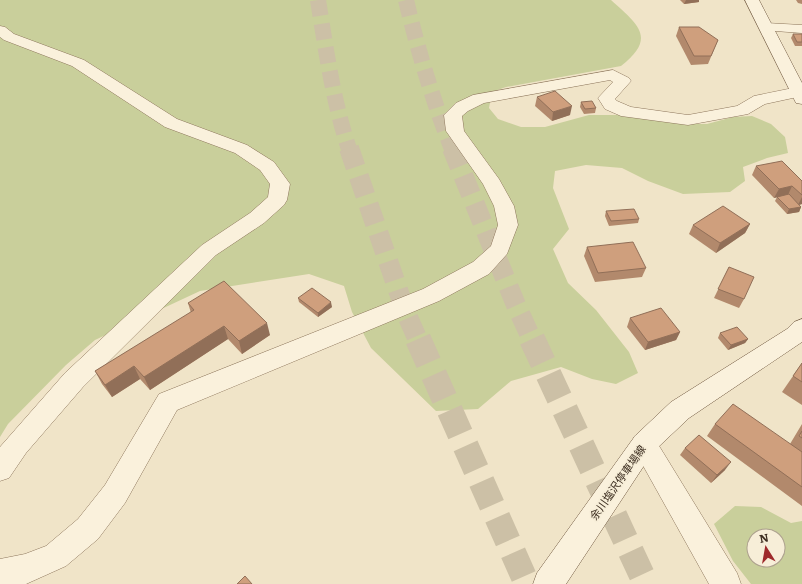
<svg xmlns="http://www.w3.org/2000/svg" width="802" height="584" font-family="Literata,'Noto Sans JP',serif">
  <rect width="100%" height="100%" fill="#f0e4c8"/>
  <g fill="#c9cf9b" fill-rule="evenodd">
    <path d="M0,0H611C637,24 658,37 621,66L506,87L492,92L489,108L498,119L521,127H545L589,115H624L688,124H707L733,117L752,116L771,124L785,137L788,153L767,158L743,167L745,181L730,192L683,194L648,181L622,168L586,165L555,171L553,188L569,229L553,249L568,283L596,310L629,352L638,373L616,384L592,379L561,367L511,381L478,409L436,411L371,348L352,312L344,286L309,274L200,291L95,340L66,365L8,424L0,437Z"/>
    <path d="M735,506L761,507L791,523L802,521V584H751L733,561L714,524ZM754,536H778V560H754Z"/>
  </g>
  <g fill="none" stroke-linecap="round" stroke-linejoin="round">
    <g stroke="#ccc0a6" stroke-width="16" stroke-dasharray="16 8" stroke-linecap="butt">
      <path d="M318,0C326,50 333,101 349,149"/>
      <path d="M406,0C418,51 433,101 452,149"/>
    </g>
    <g stroke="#ccc0a6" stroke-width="20" stroke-dasharray="20 10" stroke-linecap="butt">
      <path d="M349,148L406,313L418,340"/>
      <path d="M452,148L516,305L532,340"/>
    </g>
    <g stroke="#ccc0a6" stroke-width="26" stroke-dasharray="26 13" stroke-linecap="butt">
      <path d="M418,339L527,584"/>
      <path d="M532,339L646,584"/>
    </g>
    <g stroke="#8d765c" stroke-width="1">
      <g id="minor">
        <path d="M766,23L802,25V33L761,30L759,27L761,24Z"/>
        <path d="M0,26L5,27L14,34L84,60L177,119L247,145L274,162L290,184L287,200L284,205L264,223L216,255L83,387L26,453L9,478L0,481V447L65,373L202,245L250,213L268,197L270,184L260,170L235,153L165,127L72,66L4,40L0,37Z"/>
        <path d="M613,70L629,78L631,81L615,99L617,101L631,107L688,115L737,106L754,96L798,87L802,88V96L765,104L748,114L688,125L621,116L605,109L598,98L613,82L610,80L484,103L468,111L462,116L464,131L499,179L514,206L518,225L507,254L489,274L439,301L177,410L125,503L98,539L66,566L26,584H0V559L25,554L46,546L78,519L105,485L159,394L423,289L473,262L491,246L498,225L494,206L483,184L446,131L444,115L456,103L473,95Z"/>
        <path d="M644,432L653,436L737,573L741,584H709L631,444L635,436Z"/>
      </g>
    </g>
    <g stroke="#6f573f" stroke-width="1">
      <g id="secondary">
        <path d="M745,0H759L802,83V104L796,103L794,99Z"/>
        <path d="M802,319V342L689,418L653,452L566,584H533L537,573L635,436L671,402L787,329L794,322Z"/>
      </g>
    </g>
    <use href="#minor" fill="#faf1dc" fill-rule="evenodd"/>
    <use href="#secondary" fill="#faf1dc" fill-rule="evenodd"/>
  </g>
  <g fill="#b2896c">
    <path d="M680,0H699V2L684,4Z"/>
    <path d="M796,0H802V4L798,3Z"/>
    <path d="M679,27L718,40L708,64L691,65L676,36Z"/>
    <path d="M793,34H802V46H795L791,38Z"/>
    <path d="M537,97L570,115L552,121L535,106Z"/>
    <path d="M581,102L596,108L595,113L584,114L580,107Z"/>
    <path d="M756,166L802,181V204L799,205L801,207L799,212L787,214L775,201L777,197L774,198L752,175Z"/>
    <path d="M606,211L639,219L638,223L609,226L605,216Z"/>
    <path d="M750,224L745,233L716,253L689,234L693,225Z"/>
    <path d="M587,247L646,268L642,277L595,282L584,256Z"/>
    <path d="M729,267L744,299L739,308L714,298Z"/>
    <path d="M298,298L332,307L318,317L299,302Z"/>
    <path d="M188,303L270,335L242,354L228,339L150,390L140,379L112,397L102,384L95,371L191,313Z"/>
    <path d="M630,318L680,332L676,340L645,350L627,327Z"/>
    <path d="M720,333L748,339L745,343L728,350L718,338Z"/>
    <path d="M802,363V405L782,392Z"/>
    <path d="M715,424L790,444L802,424V506L707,436Z"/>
    <path d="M685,448L725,470L711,483L680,455Z"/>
  </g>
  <g fill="#916f58">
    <path d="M686,0H699V2L684,4Z"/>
    <path d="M572,106L570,115L552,121L553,112Z"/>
    <path d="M792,186L788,195L774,198L779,189Z"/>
    <path d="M802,197V204L798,205Z"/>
    <path d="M801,207L799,212L787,214L789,209Z"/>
    <path d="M750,224L745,233L716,253L720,243Z"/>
    <path d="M331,302L332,307L318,317V313Z"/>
    <path d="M267,323L270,335L242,354L239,341Z"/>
    <path d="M224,326L228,339L150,390L144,377Z"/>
    <path d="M680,332L676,340L645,350L648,342Z"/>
    <path d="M748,339L745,343L728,350L731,345Z"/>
    <path d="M134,366L140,379L112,397L105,385Z"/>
    <path d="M731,462L725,470L711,483L717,475Z"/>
  </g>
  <g fill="#cf9f7d" stroke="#916f58">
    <path d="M679,27H699L718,40L711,56H694Z"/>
    <path d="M793,34H802V42H797Z"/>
    <path d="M555,91L572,106L553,112L537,97Z"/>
    <path d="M592,101L596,108L585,109L581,102Z"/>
    <path d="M782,161L802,181V195L792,186L779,189L756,166Z"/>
    <path d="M789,194L801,207L789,209L777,197Z"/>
    <path d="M723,206L750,224L720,243L693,225Z"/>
    <path d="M634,209L639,219L611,221L606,211Z"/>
    <path d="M633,242L646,268L598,273L587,247Z"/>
    <path d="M729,267L754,277L744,299L718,289Z"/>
    <path d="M224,281L267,323L239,341L224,326L144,377L134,366L105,385L95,371L194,310L188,303Z"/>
    <path d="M312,288L331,302L318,313L298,298Z"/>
    <path d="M661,308L680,332L648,342L630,318Z"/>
    <path d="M737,327L748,339L731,345L720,333Z"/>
    <path d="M802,363V382L793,376Z"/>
    <path d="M733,404L802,452V487L715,424Z"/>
    <path d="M802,431V438L799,436Z"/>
    <path d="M699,435L731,462L717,475L685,448Z"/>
    <path d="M245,576L252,584H237Z"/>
  </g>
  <g text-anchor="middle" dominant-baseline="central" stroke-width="3.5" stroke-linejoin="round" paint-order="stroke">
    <g font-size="11" fill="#3d2e20" stroke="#f7eed8">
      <text transform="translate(617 482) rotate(-55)">余川塩沢停車場線</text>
    </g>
  </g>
  <g transform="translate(766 548) rotate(349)"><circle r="19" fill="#f7eed8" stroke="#ada18e"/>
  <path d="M0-3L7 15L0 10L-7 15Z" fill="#9e2a2b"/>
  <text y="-6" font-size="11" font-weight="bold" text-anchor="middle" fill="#3d2e20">N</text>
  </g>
</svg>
